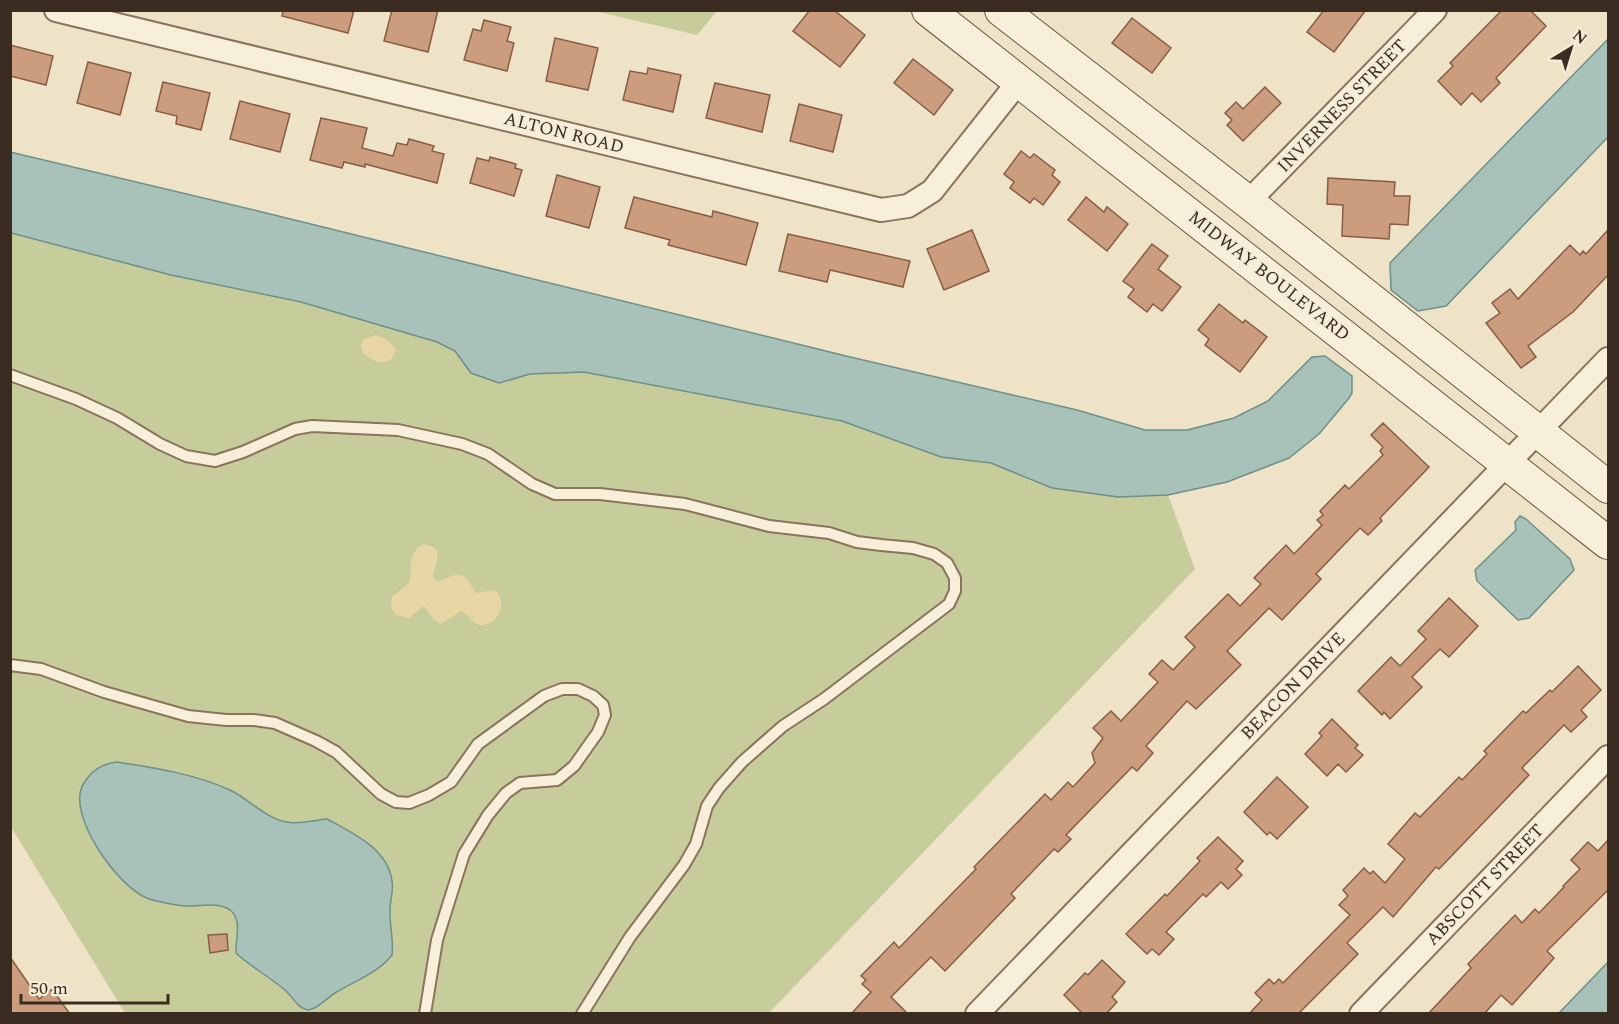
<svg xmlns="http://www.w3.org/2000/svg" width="1619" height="1024" font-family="Spectral,serif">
  <rect width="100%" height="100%" fill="#eee2c7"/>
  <g fill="#c7cc9b">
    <path d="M595,11L717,10V11L697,35Z"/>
    <path d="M11,233L171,275L301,302L437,342L455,351L471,373L499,383L530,374L584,372L842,421L941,457L991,463L1052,488L1118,497L1168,495L1195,569L769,1013H125L11,827Z"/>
  </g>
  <g fill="#e9d6a5">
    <path d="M376,335C384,338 392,342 396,351L391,360C379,365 372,360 363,353L361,345L364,339Z"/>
    <path d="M423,544L431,546L437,550V561L433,575L436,581C446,581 455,570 465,577C470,580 471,588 476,593L495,590C509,603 498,626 480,625C472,624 469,614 461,611L441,624L434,620L425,607H422L409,618L396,615L391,608L392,597L410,582C412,565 407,554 423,544Z"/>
  </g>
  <g fill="#a8c2ba" stroke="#6f9088" stroke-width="1.5">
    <path d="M1608,39V137L1446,306L1418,311L1391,290L1390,263Z"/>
    <path d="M10,152L258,211L846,356L1077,410L1145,430H1187L1234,418L1268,401L1312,357L1325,356L1352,376V393L1349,398L1319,434L1289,458L1227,482L1168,495L1118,497L1052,488L991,463L941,457L842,421L584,372L530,374L499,383L471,373L455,351L437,342L301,302L171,275L11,233Z"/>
    <path d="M1520,516L1526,519L1570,559L1574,570L1529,618L1518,620L1477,581L1475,570L1516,530L1515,522Z"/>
    <path d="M117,762C155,768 195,774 230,790C249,799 265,818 286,822C300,825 314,820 327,819C353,833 388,849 392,881C394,891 390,899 390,909C389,924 394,940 392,955C378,973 354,981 335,993C328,997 317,1010 308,1010C299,1009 293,998 287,992C272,978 252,968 236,953C235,939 243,920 230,910C218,901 199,907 185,906C173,905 160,902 149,899C119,889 64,813 84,783C91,771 103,763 117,762Z"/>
    <path d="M1608,962V1013H1559Z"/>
  </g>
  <g fill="#cb9d7e" stroke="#885d43" stroke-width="1.5">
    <path d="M283,10H354L348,33L282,16Z"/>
    <path d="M392,10H438L428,52L384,41Z"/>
    <path d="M810,10H834L865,35L840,67L793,31Z"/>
    <path d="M1324,10H1366L1334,52L1307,32Z"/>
    <path d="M1502,10H1530L1546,26L1496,78L1500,83L1481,102L1472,93L1461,105L1438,81L1453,66L1450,63Z"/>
    <path d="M1132,18L1171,48L1152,73L1112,43Z"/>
    <path d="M484,20L511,27L507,41L514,43L507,71L464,60L473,29L481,31Z"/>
    <path d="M555,38L598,48L588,90L546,81Z"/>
    <path d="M10,45L53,56L46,85L10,76Z"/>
    <path d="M913,59L953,90L934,115L894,83Z"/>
    <path d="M88,62L131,73L120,115L77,103Z"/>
    <path d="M648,68L681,75L673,112L623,100L630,71L647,74Z"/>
    <path d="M163,82L210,93L201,130L176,124L177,116L156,111Z"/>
    <path d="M715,83L770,95L762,132L706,118Z"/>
    <path d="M1265,87L1281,103L1243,141L1227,125L1232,120L1225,113L1236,102L1243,109Z"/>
    <path d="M240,101L290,114L280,152L230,139Z"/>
    <path d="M799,104L842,115L833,152L790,141Z"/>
    <path d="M321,118L367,128L362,148L393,156L397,143L407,145L409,139L434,146L432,151L444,154L437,183L365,164V167L344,162L342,168L310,160Z"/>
    <path d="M1021,151L1030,158L1034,154L1055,170L1052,175L1060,182L1043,205L1034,198L1030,203L1010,188L1014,182L1004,174Z"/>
    <path d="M490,157L516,164L515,168L522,170L514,196L470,183L477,158L489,161Z"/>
    <path d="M557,175L600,187L589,228L546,216Z"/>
    <path d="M1328,178L1395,182L1394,196H1410L1408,225L1390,224L1389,239L1342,236L1343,205L1327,204Z"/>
    <path d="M634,197L712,217L713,211L758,223L746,265L668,245L670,240L625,228Z"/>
    <path d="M1086,197L1104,212L1107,207L1128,224L1107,251L1068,220Z"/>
    <path d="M972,230L989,271L944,290L927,249Z"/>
    <path d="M1608,230V275L1573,312L1528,346L1536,357L1521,368L1486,323L1500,313L1492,303L1510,289L1518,299L1570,245L1580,255L1583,251L1586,254Z"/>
    <path d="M788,234L910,261L903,287L830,270L827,282L779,271Z"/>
    <path d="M1152,244L1168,256L1158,269L1181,287L1162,311L1153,304L1147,312L1128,297L1134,289L1123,281Z"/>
    <path d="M1219,304L1243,323L1245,320L1267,337L1240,372L1205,345L1209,339L1198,330Z"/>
    <path d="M1383,423L1429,467L1380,518L1382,521L1368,535L1360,528L1316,574L1321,579L1282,620L1269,608L1227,651L1241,665L1196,709L1187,701L1146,746L1153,753L1137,771L1132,767L1066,835L1071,839L1058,852L1054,849L1011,894L1015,898L945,971L931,957L891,997L908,1014H851L871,992L862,984L866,980L861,976L894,942L899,948L976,869L974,867L1045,794L1051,800L1068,782L1073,787L1095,763L1092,753L1103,738L1093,728L1111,711L1121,721L1158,682L1149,674L1162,660L1173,670L1195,647L1185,637L1228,594L1240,606L1261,584L1254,578L1286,545L1294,554L1322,525L1317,520L1323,515L1320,511L1345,485L1349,489L1383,455L1380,451L1383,447L1371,435Z"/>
    <path d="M1449,598L1478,626L1449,657L1440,649L1412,677L1422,687L1390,719L1384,712L1382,715L1358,691L1391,657L1400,666L1426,639L1418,631Z"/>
    <path d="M1578,666L1601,690L1581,710L1587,717L1571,732L1564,725L1522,768L1529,775L1439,869L1436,867L1393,917L1383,907L1347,943L1358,954L1298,1014H1249L1262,1000L1255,993L1269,979L1274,984L1279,979L1283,983L1350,915L1339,905L1348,896L1343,890L1364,868L1370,874L1373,871L1385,883L1405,859L1388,844L1415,813L1420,817L1459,777L1462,780L1487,754L1484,751L1523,711L1526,713L1550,690L1552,692Z"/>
    <path d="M1332,719L1358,745L1355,748L1363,755L1346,772L1338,764L1327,776L1305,754L1322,736L1319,733Z"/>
    <path d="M1277,777L1308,807L1277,839L1270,832L1267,835L1244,812Z"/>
    <path d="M1218,837L1243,861L1236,869L1242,875L1228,889L1221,882L1206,897L1203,894L1166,932L1174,939L1159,955L1152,949L1147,954L1126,934L1165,894L1167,896L1200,861L1197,858Z"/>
    <path d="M1608,840V890L1547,951L1554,958L1512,1005L1501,995L1484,1014H1428L1471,968L1468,964L1515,915L1522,923L1535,909L1539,913L1564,887L1563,886L1580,869L1571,860L1588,842L1598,851Z"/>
    <path d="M227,934L228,950L210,953L208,935Z"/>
    <path d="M10,957L39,999L52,989L70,1014H10Z"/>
    <path d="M1102,960L1125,982L1112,997L1117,1002L1106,1014H1083L1064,995L1085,973L1088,975Z"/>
  </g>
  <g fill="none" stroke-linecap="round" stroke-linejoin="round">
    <g stroke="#8a745d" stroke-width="14">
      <g id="lane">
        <path d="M10,375L76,399L117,418L160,444L186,456L215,461L243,452L295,429L312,426L398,430L462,444L488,454L532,484L555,494H600L685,504L769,526L829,533L857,542L881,545L913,548L934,554L947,563L955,578V591L949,604L824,699L783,726L742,762L719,788L707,806L696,844L684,865L630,937L582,1014"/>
        <path d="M10,665L41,669L104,692L188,716L226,720H254L275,723L316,741L336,752L381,794L396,802L409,803L429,795L451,782L478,744L544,696L562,689H578L593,696L603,705L605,715L598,732L574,766L557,780L520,783L506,793L488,815L464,854L437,940L425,1014"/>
      </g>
    </g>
    <g stroke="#8a745d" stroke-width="26">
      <g id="street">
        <path d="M56,10L881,210L908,206L932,191L1019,81"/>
        <path d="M1248,202L1435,10"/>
        <path d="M977,1014L1608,359"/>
        <path d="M1361,1014L1608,757"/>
      </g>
    </g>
    <g stroke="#6c5540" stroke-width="34">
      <g id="secondary">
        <path d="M928,10L1608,543"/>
        <path d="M1001,10L1248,202L1608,487"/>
      </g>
    </g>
    <use href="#lane" stroke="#f8efdb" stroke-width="10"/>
    <use href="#street" stroke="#f8efdb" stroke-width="22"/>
    <use href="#secondary" stroke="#f8efdb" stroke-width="32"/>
  </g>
  <g text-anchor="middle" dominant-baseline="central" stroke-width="4.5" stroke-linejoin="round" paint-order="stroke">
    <g font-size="18" fill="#3a2c20" stroke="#f5ecd7">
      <text transform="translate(1342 106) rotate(-46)">INVERNESS STREET</text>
      <text transform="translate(564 133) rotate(14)">ALTON ROAD</text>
      <text transform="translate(1269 276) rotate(38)">MIDWAY BOULEVARD</text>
      <text transform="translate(1293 686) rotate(-46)">BEACON DRIVE</text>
      <text transform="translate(1485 885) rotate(-46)">ABSCOTT STREET</text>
    </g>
  </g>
  <rect width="1619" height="1024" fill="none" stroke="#3a2c20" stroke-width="24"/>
  <g transform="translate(1571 48) rotate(38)" stroke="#f5ecd7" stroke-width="4.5" paint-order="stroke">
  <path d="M0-4.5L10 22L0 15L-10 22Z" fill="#3a2c20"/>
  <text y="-9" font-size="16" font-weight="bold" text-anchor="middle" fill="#3a2c20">N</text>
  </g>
  <path d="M21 994v9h147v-9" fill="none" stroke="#3a2c20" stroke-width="3"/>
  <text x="30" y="994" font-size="18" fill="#3a2c20" stroke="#f5ecd7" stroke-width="4.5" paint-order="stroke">50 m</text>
</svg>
